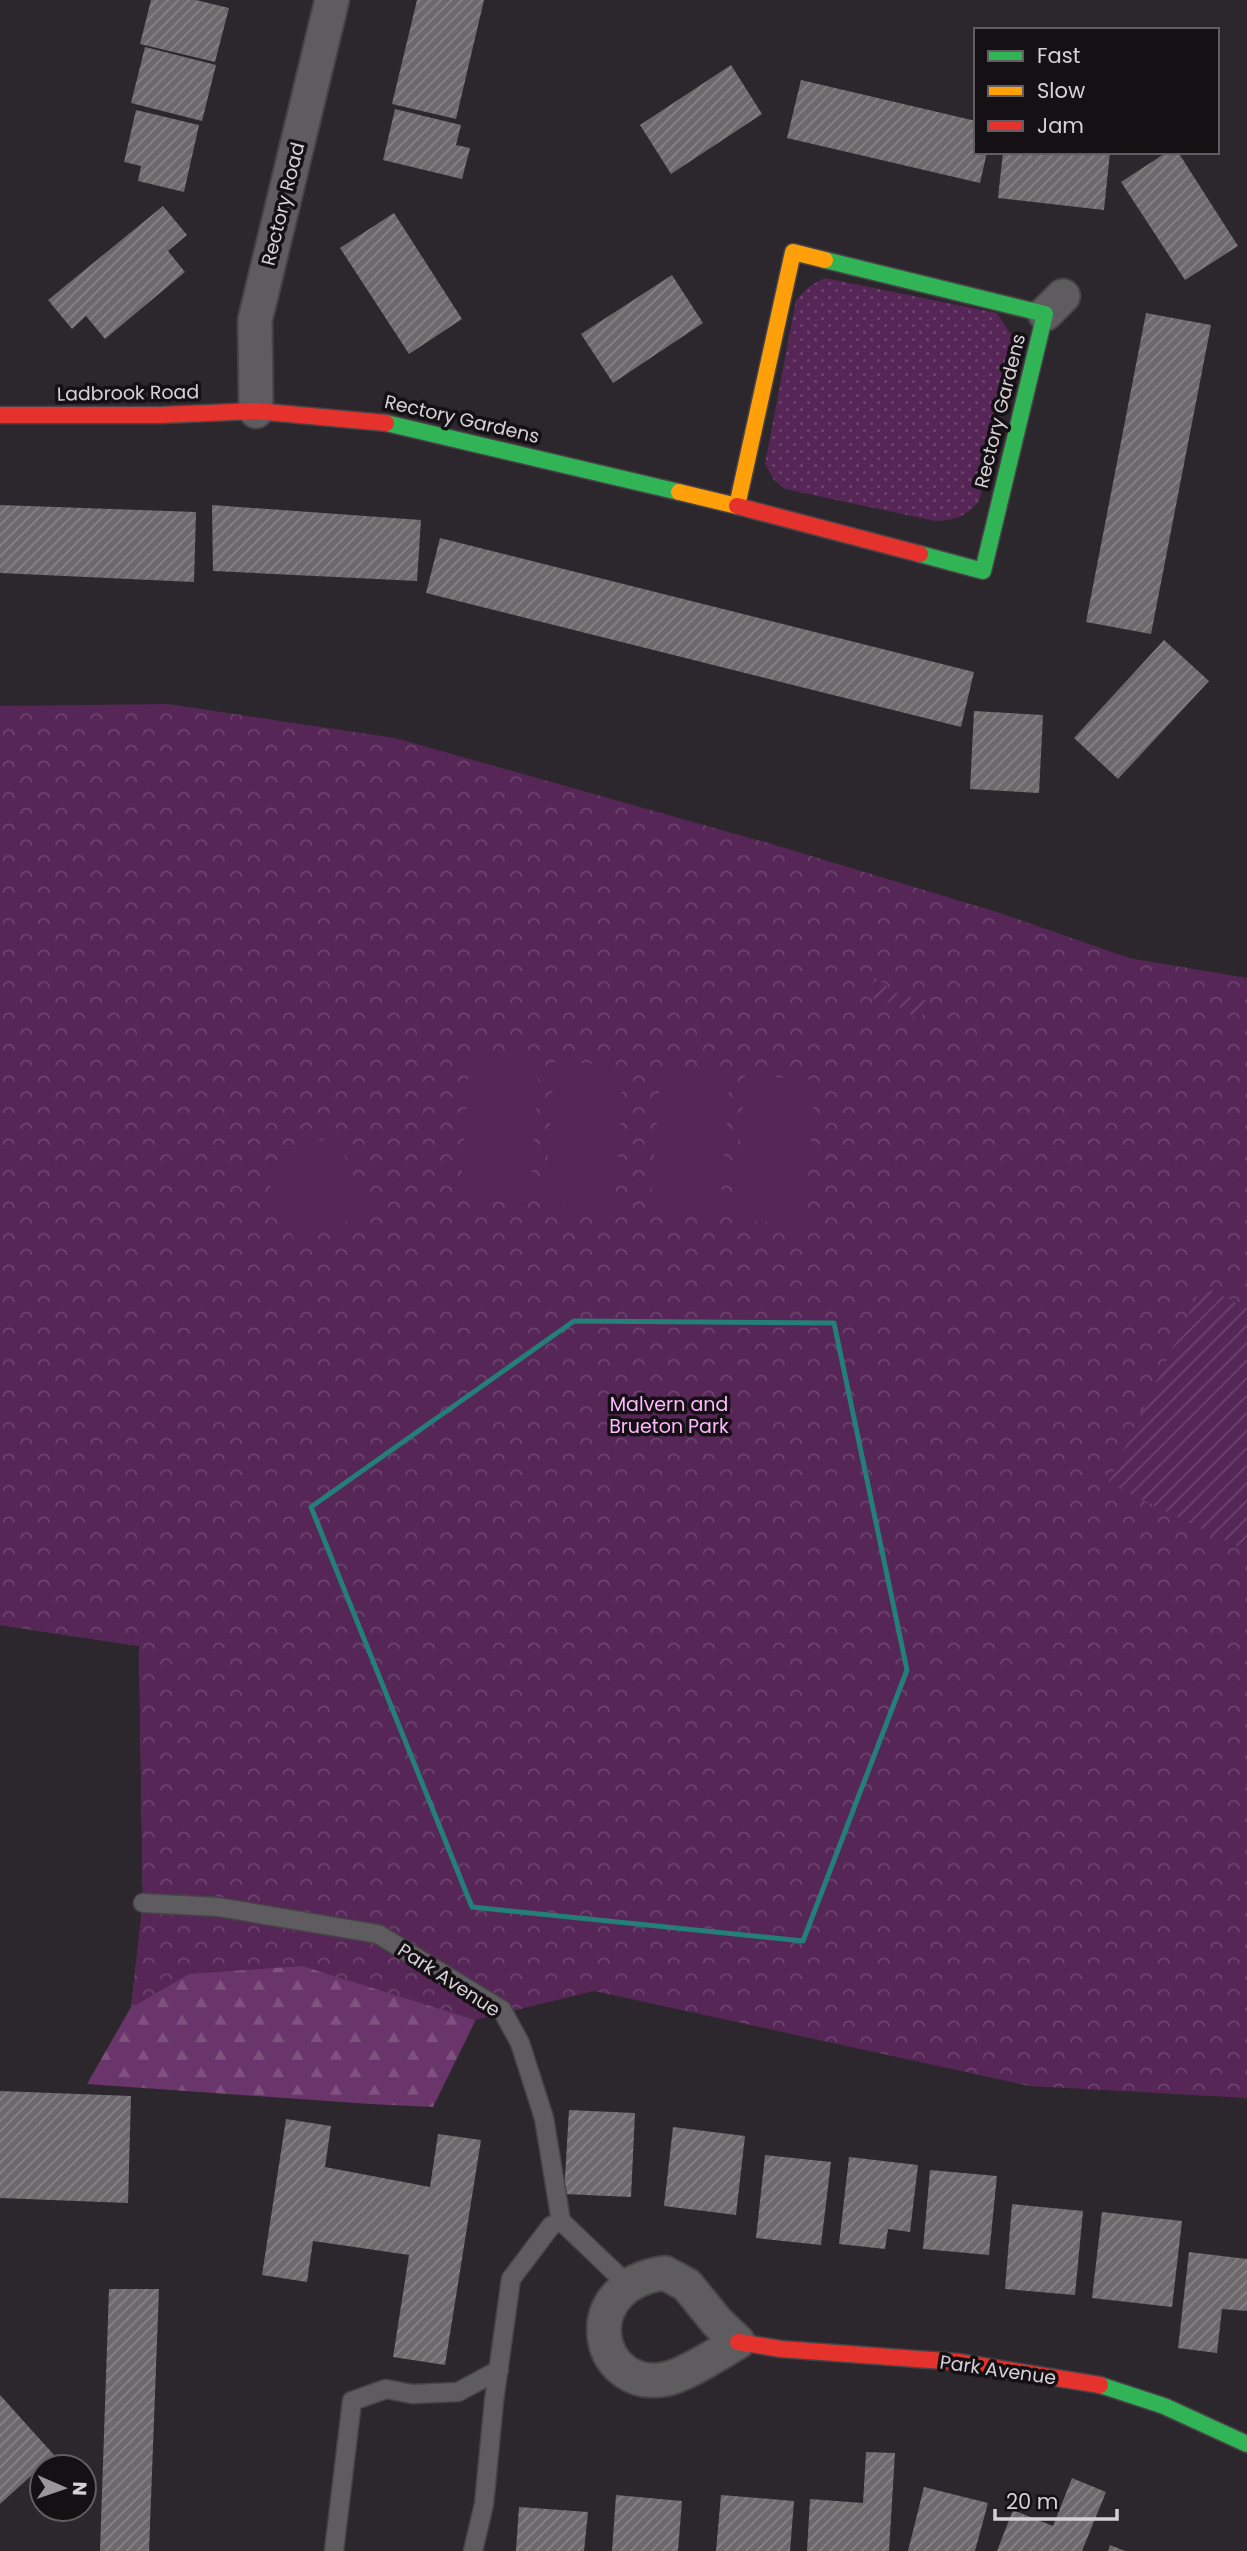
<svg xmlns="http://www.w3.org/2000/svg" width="1247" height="2551" font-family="Poppins,sans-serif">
  <defs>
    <pattern id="grass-dots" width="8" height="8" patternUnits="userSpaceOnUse" patternTransform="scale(1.75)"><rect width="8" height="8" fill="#552656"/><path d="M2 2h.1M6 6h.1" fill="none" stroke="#6d446e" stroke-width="1.8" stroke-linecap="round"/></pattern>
    <pattern id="forest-firs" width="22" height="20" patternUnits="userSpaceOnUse" patternTransform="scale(1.75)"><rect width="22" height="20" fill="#69356b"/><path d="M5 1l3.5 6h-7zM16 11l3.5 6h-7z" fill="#7e517f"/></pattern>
    <pattern id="park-crowns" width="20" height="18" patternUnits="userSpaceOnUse" patternTransform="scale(1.75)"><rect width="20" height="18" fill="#552656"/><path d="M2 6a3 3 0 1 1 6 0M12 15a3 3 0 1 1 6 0" fill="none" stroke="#6d446e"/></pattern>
    <pattern id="garden-furrows" width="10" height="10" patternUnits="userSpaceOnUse" patternTransform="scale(1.75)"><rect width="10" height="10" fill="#552656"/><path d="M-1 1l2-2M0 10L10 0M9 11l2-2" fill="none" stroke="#6d446e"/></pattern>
    <pattern id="building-hatch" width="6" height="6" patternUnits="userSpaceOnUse" patternTransform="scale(1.75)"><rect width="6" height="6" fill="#6c686c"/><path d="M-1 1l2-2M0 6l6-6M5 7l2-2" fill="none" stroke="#878387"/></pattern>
  </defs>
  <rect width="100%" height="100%" fill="#2c272c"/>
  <path fill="url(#grass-dots)" d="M825,278L997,313L1016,342L1014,363L979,501C966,517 955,520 935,521L785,489L774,480L765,464L796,300L810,286Z"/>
  <path fill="url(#forest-firs)" d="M0,1507L531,1907L433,2107L370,2104L87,2084L131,2007L143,1903L139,1646L0,1625Z"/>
  <path fill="url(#park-crowns)" d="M168,704L395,738L775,845L1000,913L1129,958L1247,978V2098L1030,2086L594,1991L475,2020L302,1966L189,1974L131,2008L143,1903L139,1646L0,1625V706Z"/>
  <g fill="url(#garden-furrows)">
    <path d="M875,978L900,995L928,1001L920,1021L895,1004L867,997Z"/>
    <path d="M1202,1286L1247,1308V1551L1108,1483Z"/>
  </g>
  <g fill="#552656">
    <path d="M470,1054L540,1058L529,1204L460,1199Z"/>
    <path d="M555,1061L624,1066L614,1211L544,1206Z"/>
    <path d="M661,1068L730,1073L720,1218L650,1213Z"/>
    <path d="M745,1075L815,1080L805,1225L735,1220Z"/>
    <path d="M335,1134L369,1211L296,1243L262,1167Z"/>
  </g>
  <g fill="url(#building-hatch)">
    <path d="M151,0H196L229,8L215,62L140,44Z"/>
    <path d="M417,0H484L456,119L392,104Z"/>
    <path d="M145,47L216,65L202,121L131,103Z"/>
    <path d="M731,65L762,114L671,174L640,125Z"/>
    <path d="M801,80L976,121V152H987L980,183L787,138Z"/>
    <path d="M395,109L461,125L456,145L470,148L462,179L383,160Z"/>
    <path d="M136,110L199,125L184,192L138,181L141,166L124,162Z"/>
    <path d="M1003,152H1110L1104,210L998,198Z"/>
    <path d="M1167,152H1178L1238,246L1185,280L1121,182Z"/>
    <path d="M163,206L187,235L168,251L185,272L105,339L86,316L72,329L48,300Z"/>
    <path d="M394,213L462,319L409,354L340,248Z"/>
    <path d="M672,275L703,323L613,383L581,334Z"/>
    <path d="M1146,313L1211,325L1151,634L1086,622Z"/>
    <path d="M0,505L196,512L194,582L0,573Z"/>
    <path d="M212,505L421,520L417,581L213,571Z"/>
    <path d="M440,538L974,672L961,727L426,593Z"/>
    <path d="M1164,640L1209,681L1118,779L1074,738Z"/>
    <path d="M974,711L1043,715L1039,793L970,789Z"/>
    <path d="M0,2091L131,2096L128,2203L0,2198Z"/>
    <path d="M569,2110L635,2113L631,2197L564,2194Z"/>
    <path d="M286,2119L331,2126L325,2167L430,2187L438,2134L481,2140L445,2365L393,2357L409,2255L313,2241L307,2282L262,2275Z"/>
    <path d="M673,2127L745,2136L736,2215L664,2206Z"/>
    <path d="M765,2155L831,2162L821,2245L756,2238Z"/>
    <path d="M849,2157L918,2165L910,2232L888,2229L885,2249L839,2244Z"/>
    <path d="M930,2170L997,2176L989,2255L923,2249Z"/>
    <path d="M1012,2204L1083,2211L1075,2295L1005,2289Z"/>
    <path d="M1102,2212L1182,2221L1172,2307L1092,2298Z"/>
    <path d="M1189,2252L1247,2259V2311L1222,2309L1217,2353L1178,2348Z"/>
    <path d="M109,2289H159L149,2551H100Z"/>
    <path d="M0,2395L54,2455L0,2504Z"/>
    <path d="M866,2452L895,2453L889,2551H807L810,2499L863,2503Z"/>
    <path d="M1072,2478L1106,2492L1082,2551H997L1013,2510L1053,2526Z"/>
    <path d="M924,2487L988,2503L975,2551H908Z"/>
    <path d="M616,2495L682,2501L678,2551H612Z"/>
    <path d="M721,2495L794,2501L790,2551H716Z"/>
    <path d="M519,2507L588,2512L584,2551H516Z"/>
    <path d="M1110,2545L1125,2551H1108Z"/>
  </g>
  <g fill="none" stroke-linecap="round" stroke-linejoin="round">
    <g stroke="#474347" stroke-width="21">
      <g id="lane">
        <path d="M143,1903L218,1907L378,1934L502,2010L520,2043L544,2118L561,2221L628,2285"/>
        <path d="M334,2551L352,2401L386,2389L412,2394L458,2392L499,2370"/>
        <path d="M473,2551L484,2504L494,2401L511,2279L551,2226L561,2221"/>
      </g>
    </g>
    <g stroke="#474347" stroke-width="37">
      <g id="street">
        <path d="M1045,314L1063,296"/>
        <path d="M256,411L255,320L332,0"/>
        <path d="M665,2273L687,2285L717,2322L738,2342C719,2353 686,2375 666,2379C595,2393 573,2285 665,2273Z"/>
      </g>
    </g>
    <g stroke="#474347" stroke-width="19">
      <g id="fast">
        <path d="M825,260L1045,314L983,571L920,554"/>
        <path d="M386,423L679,492"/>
        <path d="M1100,2385L1164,2406L1247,2444"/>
      </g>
    </g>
    <g stroke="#474347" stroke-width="19">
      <path id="slow" d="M679,492L737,506L793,252L825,260"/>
    </g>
    <g stroke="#474347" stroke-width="19">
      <g id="jam">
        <path d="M0,415H161L256,411L386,423"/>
        <path d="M737,506L920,554"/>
        <path d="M738,2342L781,2349L958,2362L1100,2385"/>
      </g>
    </g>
    <use href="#lane" stroke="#5e5c5e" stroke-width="18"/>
    <use href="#street" stroke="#5e5c5e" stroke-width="33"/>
    <use href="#fast" stroke="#30b455" stroke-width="16"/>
    <use href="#slow" stroke="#ff9f0a" stroke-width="16"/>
    <use href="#jam" stroke="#e5322d" stroke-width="16"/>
  </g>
  <path fill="none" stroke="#237f78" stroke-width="5" stroke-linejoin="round" d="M574,1321L834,1323L907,1670L803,1941L472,1907L311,1507Z"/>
  <g text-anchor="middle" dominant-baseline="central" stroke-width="7" stroke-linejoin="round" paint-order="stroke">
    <g font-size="19" fill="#d6d1d6" stroke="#141014">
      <text transform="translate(283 204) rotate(-76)">Rectory Road</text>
      <text transform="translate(128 393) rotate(-1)">Ladbrook Road</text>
      <text transform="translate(1000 411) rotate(-76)">Rectory Gardens</text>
      <text transform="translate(462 419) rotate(13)">Rectory Gardens</text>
      <text transform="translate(449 1980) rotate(33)">Park Avenue</text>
      <text transform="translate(998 2370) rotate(8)">Park Avenue</text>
    </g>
    <g font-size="19" fill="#feb9ff" stroke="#141014">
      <text x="669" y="1404">Malvern and<tspan x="669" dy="22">Brueton Park</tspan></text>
    </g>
  </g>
  <rect x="974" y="28" width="245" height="126" fill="#141014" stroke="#625d62" stroke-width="2"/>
  <rect x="988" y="51" width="35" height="10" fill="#30b455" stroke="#625d62" stroke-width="2"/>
  <text x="1037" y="63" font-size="21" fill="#d6d1d6">Fast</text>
  <rect x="988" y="86" width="35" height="10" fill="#ff9f0a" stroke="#625d62" stroke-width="2"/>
  <text x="1037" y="98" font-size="21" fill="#d6d1d6">Slow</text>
  <rect x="988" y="121" width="35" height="10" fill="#e5322d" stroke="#625d62" stroke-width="2"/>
  <text x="1037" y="133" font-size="21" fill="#d6d1d6">Jam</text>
  <g transform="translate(63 2488) rotate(92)"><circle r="33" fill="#141014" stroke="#625d62" stroke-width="2"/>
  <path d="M0-5L12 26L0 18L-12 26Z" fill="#9a969a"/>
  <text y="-10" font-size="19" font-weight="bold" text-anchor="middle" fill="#d6d1d6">N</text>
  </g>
  <path d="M995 2509v10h122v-10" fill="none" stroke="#d6d1d6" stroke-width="3.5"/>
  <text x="1006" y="2509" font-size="21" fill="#d6d1d6" stroke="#141014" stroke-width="5" paint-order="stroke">20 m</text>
</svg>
